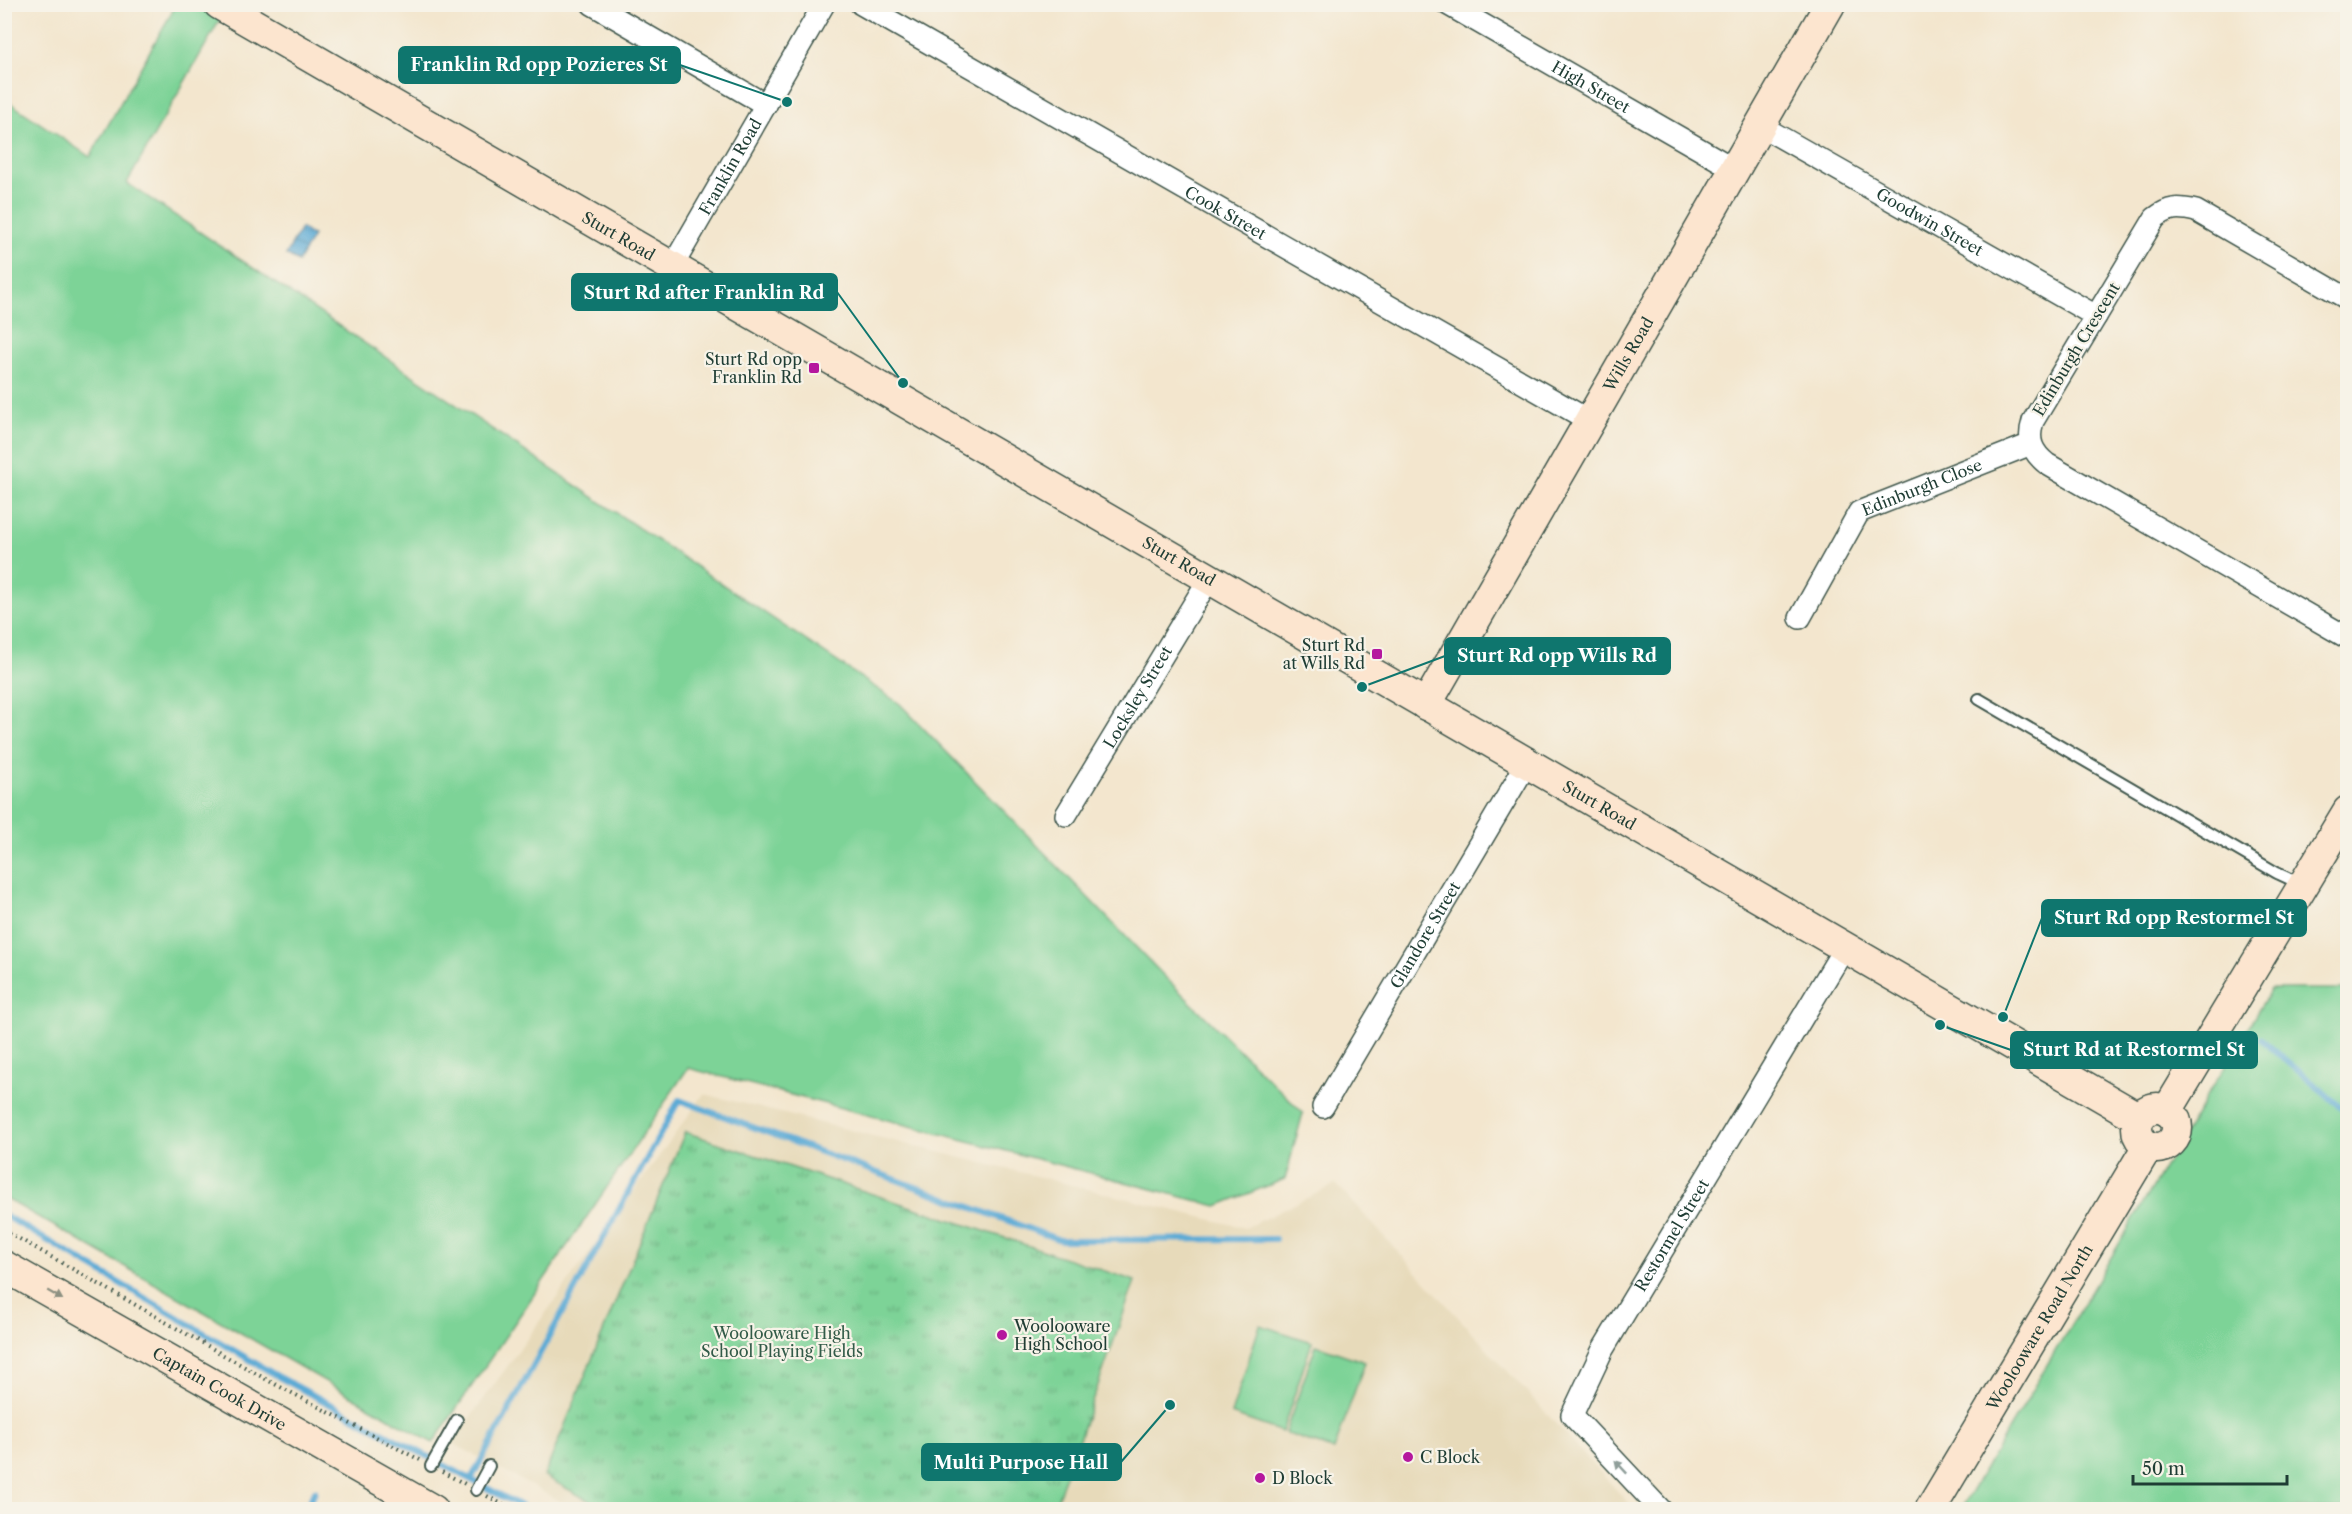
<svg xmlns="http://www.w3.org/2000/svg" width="2352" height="1514" font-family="'Libre Caslon Text',serif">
  <defs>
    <pattern id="park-tufts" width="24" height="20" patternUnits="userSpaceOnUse" patternTransform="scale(1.5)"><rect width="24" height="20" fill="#7dd397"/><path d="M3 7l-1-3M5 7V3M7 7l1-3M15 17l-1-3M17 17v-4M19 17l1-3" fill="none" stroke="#66ac7c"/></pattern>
    <pattern id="water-waves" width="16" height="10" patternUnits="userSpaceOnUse" patternTransform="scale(1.5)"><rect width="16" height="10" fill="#5caad5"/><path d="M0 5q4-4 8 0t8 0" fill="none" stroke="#4b8cae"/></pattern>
  </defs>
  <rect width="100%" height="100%" fill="#f7f3e8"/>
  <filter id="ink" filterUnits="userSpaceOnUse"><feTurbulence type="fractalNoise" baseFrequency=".0167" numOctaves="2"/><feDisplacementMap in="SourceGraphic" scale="12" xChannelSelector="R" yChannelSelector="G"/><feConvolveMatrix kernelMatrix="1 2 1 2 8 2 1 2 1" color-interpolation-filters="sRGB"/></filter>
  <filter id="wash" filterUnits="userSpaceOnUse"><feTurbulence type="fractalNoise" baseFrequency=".008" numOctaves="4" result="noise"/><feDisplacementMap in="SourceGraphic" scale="24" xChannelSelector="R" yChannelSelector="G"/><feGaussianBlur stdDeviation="1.35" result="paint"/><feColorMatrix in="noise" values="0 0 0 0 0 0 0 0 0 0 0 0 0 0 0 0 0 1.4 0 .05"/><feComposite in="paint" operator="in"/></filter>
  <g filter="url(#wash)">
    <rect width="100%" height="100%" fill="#f3e6ce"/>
    <path fill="#e7daba" d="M704,1094L1245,1228L1336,1184L1634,1509H574L452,1443Z"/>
    <g fill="#7dd397" stroke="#4e8866" stroke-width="1.5">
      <path d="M176,5H219L226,9L127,183L900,704L1167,979L1303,1113L1285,1179L1217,1206L688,1068L433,1443L5,1198L4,99L90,157Z"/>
      <path d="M2271,989H2347V1509H1961Z"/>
      <path d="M1260,1325L1312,1342L1282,1432L1231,1414Z"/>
      <path d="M1316,1345L1365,1362L1334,1450L1285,1433Z"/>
    </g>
    <path fill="url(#park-tufts)" stroke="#4e8866" stroke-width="1.5" d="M685,1132L1135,1281L1054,1509H604L544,1476Z"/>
    <path fill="url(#water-waves)" stroke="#3e7484" stroke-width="1.5" d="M301,228L313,236L298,262L286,255Z"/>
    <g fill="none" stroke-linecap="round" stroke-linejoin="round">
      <g stroke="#5caad5" stroke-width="6">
        <path d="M2261,1039L2348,1113"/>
        <path d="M4,1215L279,1377L528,1510"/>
        <path d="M471,1479L679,1100L1060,1240L1275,1239"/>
        <path d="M305,1510L315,1491"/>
      </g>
    </g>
  </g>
  <g filter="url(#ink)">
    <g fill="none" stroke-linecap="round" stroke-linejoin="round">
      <g stroke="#3f564b" stroke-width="14">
        <g id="lane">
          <path d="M1979,699L2277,873L2301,884"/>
          <path d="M431,1466L457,1420"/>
          <path d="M476,1490L489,1466"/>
        </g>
      </g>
      <g stroke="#3f564b" stroke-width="24">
        <g id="street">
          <path d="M592,4L766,105"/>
          <path id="s1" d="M861,4L1590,421"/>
          <path id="s2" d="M1447,4L1736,170"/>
          <path id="s3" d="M1761,126L2096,316"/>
          <path id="s4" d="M672,267L824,4"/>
          <path d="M2348,299L2196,211C2178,207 2169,207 2155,218L2033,421C2027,440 2032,452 2047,464L2348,638"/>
          <path id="s5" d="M1800,618L1859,512L2031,444"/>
          <path id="s6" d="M1066,815L1209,579"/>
          <path id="s7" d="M1323,1107L1527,763"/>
          <path id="s8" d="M1661,1510L1572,1415L1603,1349L1845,947"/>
        </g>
      </g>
      <g stroke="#3f564b" stroke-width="33">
        <g id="secondary">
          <path id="s9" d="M219,4L2139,1118"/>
          <path id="s10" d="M1426,705L1830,4"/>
          <circle cx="2157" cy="1128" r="20"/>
          <path d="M2167,1111L2348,811"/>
          <path id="s11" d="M4,1266L433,1510"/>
          <path id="s12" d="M1930,1510L2148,1146"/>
        </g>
      </g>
      <g stroke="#3f564b" stroke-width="4" stroke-dasharray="1.5 4.5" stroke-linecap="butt">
        <path d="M4,1230L271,1382L420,1460"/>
        <path d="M442,1472L465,1484"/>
        <path d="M487,1496L513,1510"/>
      </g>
      <use href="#lane" stroke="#fff" stroke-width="10"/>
      <use href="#street" stroke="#fff" stroke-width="21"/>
      <use href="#secondary" stroke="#fce5cf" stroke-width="30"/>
    </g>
    <defs><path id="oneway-solid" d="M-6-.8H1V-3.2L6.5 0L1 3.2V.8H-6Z" transform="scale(1.5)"/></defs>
    <use fill="#8e9182" href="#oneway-solid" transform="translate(55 1295) rotate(30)"/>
    <use fill="#8f9e9a" href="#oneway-solid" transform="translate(1621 1467) rotate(-133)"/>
  </g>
  <g fill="#b5179e" stroke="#f7f3e8" stroke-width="2">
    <rect x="808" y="362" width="12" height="12" rx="3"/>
    <rect x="1371" y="648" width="12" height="12" rx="3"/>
    <circle cx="1002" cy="1335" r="6"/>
    <circle cx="1408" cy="1457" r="6"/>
    <circle cx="1260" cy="1478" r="6"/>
  </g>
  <g text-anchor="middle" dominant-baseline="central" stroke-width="4.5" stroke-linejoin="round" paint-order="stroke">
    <g font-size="16" fill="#1f3d34" stroke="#f7f3e8">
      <text stroke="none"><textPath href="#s2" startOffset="166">High Street</textPath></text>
      <text stroke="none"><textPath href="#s4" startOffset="116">Franklin Road</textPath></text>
      <text stroke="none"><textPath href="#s1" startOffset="420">Cook Street</textPath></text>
      <text stroke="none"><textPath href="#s3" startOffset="194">Goodwin Street</textPath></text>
      <text stroke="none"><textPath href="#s9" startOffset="462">Sturt Road</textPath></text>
      <text transform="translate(2076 349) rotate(-59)">Edinburgh Crescent</text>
      <text stroke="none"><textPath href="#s10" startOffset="405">Wills Road</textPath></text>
      <text stroke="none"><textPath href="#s5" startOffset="189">Edinburgh Close</textPath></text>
      <text stroke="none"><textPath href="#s9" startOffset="1110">Sturt Road</textPath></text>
      <text stroke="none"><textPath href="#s6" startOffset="138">Locksley Street</textPath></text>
      <text stroke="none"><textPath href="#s9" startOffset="1596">Sturt Road</textPath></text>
      <text stroke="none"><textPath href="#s7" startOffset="200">Glandore Street</textPath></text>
      <text stroke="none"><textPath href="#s8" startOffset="336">Restormel Street</textPath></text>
      <text stroke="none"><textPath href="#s12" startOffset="213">Woolooware Road North</textPath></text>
      <text stroke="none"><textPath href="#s11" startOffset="248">Captain Cook Drive</textPath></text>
    </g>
    <g font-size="16" fill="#1f3d34" stroke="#f7f3e8" text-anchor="start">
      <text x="802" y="359" text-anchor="end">Sturt Rd opp<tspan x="802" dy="18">Franklin Rd</tspan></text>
      <text x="1365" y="645" text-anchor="end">Sturt Rd<tspan x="1365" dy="18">at Wills Rd</tspan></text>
      <text x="1014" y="1326">Woolooware<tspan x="1014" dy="18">High School</tspan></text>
      <text x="1420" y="1457">C Block</text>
      <text x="1272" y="1478">D Block</text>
    </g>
    <g font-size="16" fill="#325b48" stroke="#f7f3e8">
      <text x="782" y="1333">Woolooware High<tspan x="782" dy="18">School Playing Fields</tspan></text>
    </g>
  </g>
  <path fill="none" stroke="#0f766e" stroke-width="2" d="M787 102L680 65M903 383L837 292M1362 687L1445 656M2003 1017L2042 918M1940 1025L2011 1050M1170 1405L1121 1462"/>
  <g fill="#0f766e" stroke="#f7f3e8" stroke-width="2">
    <circle cx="787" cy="102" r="6"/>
    <circle cx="903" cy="383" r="6"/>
    <circle cx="1362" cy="687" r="6"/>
    <circle cx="2003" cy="1017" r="6"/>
    <circle cx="1940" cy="1025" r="6"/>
    <circle cx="1170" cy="1405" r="6"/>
  </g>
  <g fill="#0f766e" stroke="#0f766e" stroke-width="2">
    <rect x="399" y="47" width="281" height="36" rx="6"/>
    <rect x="572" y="274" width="265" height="36" rx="6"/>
    <rect x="1445" y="638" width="225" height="36" rx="6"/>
    <rect x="2042" y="900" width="264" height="36" rx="6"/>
    <rect x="2011" y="1032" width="246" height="36" rx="6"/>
    <rect x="922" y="1444" width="199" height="36" rx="6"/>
  </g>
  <g font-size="18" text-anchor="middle" font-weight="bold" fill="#fff">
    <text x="539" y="71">Franklin Rd opp Pozieres St</text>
    <text x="704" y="299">Sturt Rd after Franklin Rd</text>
    <text x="1557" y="662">Sturt Rd opp Wills Rd</text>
    <text x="2174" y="924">Sturt Rd opp Restormel St</text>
    <text x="2134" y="1056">Sturt Rd at Restormel St</text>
    <text x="1021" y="1469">Multi Purpose Hall</text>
  </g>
  <rect width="2352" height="1514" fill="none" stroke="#f7f3e8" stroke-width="24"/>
  <path d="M2133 1475v9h154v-9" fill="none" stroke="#1f3d34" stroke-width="3"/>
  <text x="2142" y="1475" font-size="18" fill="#1f3d34" stroke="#f7f3e8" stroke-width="4.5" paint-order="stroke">50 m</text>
</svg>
